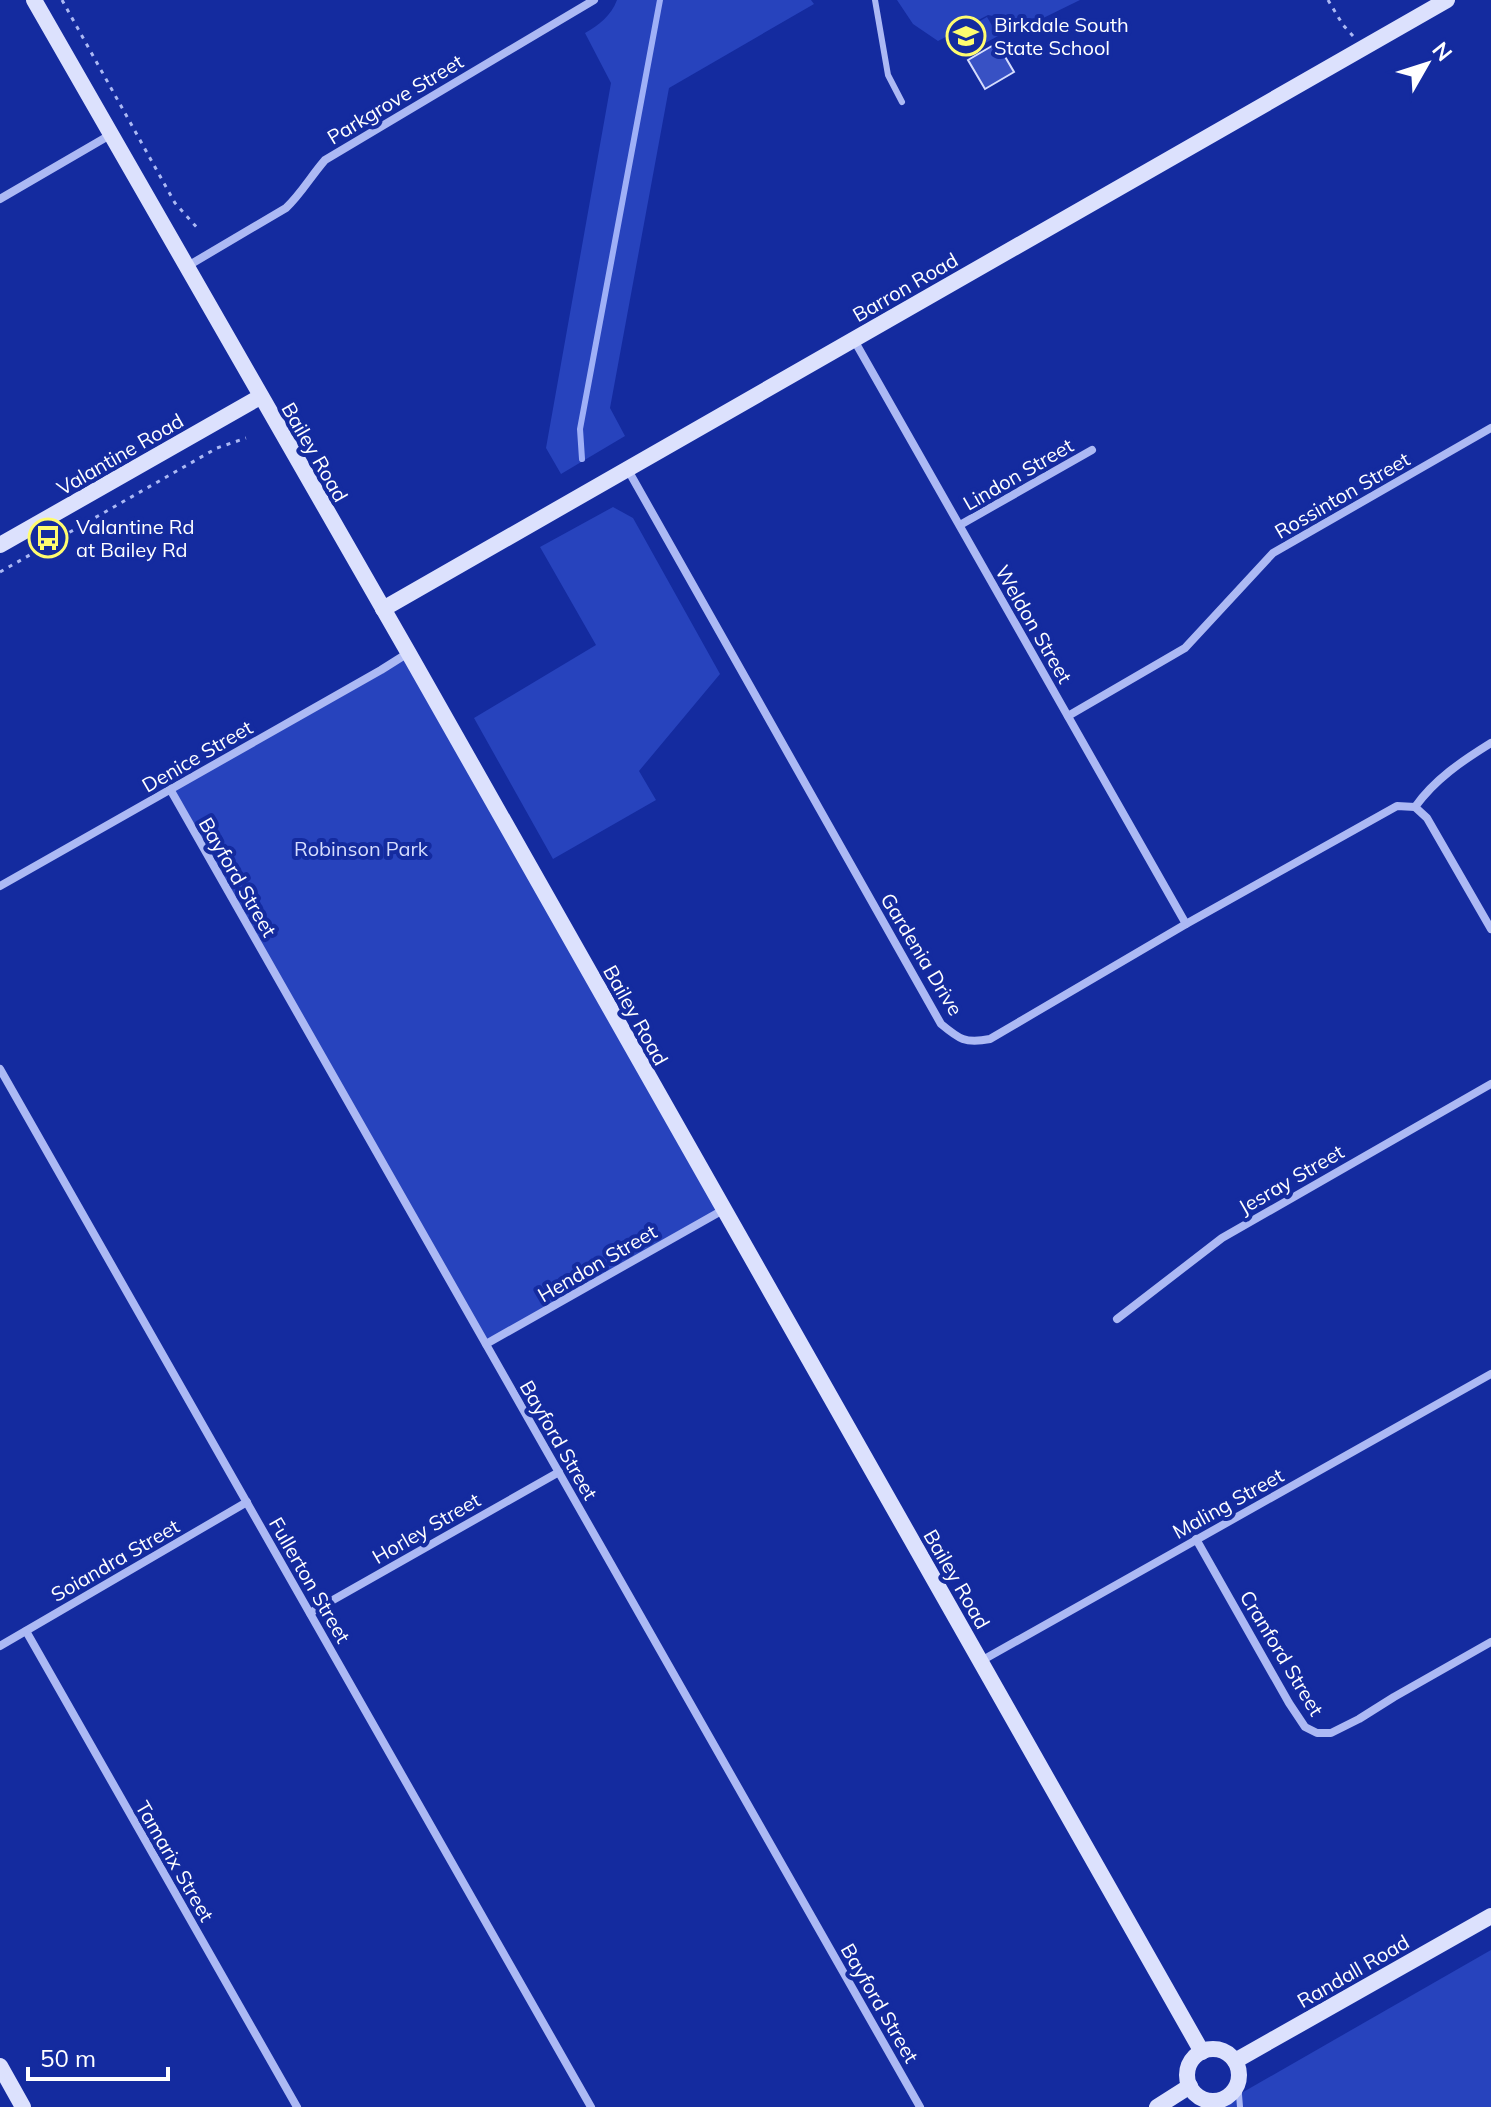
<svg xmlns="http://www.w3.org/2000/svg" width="1491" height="2107" font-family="Mulish,sans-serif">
  <rect width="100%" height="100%" fill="#142b9f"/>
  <g fill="#2743bd">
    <path d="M617,0H811L814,4L669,88L610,408L625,436L561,474L546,448L611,83L585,33C599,25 611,16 617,0Z"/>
    <path d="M897,0H1080L1031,24L988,15L938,41L913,24Z"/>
    <path d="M987,17L998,36L969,52L959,33Z"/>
    <path d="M613,507L633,518L720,674L639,771L656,800L553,859L474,718L596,645L540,547Z"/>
    <path d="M408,652L723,1210L486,1344L170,789Z"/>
    <path d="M1491,1950V2107H1217Z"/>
  </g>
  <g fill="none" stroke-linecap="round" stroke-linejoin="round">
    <path stroke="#9fb0f7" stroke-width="6" d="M582,459L580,429L660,0"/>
  </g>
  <path fill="#3851c4" stroke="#d5dcfd" stroke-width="2" d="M997,43L1014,72L985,89L968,60Z"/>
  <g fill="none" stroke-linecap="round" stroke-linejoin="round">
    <g stroke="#acb9f4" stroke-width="3" stroke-dasharray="4 6" stroke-linecap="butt">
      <path d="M62,0L175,203L200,231"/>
      <path d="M1328,0L1343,25L1353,36"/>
      <path d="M0,572L217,448L246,438"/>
    </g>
    <g stroke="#acb9f4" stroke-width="6">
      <path d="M875,0L888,75L902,102"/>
      <path d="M1238,2082L1240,2107"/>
      <path d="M1204,2099L1211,2107"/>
    </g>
    <g stroke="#acb9f4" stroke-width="8">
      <path d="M0,199L110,135"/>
      <path d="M186,267L286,208C301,194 311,176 325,160L594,0"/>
      <path d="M854,340L1186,924"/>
      <path d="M628,470L941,1024C959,1039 965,1044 990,1039L1186,924L1397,806L1415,807C1435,779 1462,761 1491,743"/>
      <path d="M960,525L1092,450"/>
      <path d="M1068,716L1185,648L1273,553L1491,428"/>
      <path d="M170,789L920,2107"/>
      <path d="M1415,807L1427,818L1491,929"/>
      <path d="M0,886L381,670L408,653"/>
      <path d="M0,1069L591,2107"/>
      <path d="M1117,1319L1222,1238L1491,1084"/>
      <path d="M486,1344L723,1210"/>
      <path d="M1196,1539L1289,1703L1305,1727L1317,1733H1331L1359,1719L1394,1697L1491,1642"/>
      <path d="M310,1613L559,1472"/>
      <path d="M26,1631L297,2107"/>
      <path d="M0,1646L247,1502"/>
      <path d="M981,1661L1491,1374"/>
    </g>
    <g stroke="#dce1fd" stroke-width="16">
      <path d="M34,0L408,652L1202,2052"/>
      <path d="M0,545L260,397"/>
      <path d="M383,609L1447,0"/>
      <circle cx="1213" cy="2075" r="26"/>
      <path d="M1235,2061L1491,1916"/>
      <path d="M0,2066L23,2107"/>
      <path d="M1157,2107L1190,2086"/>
    </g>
  </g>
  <defs>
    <g id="school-ring" transform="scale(2)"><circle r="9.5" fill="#142b9f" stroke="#fffc6f" stroke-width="1.5"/><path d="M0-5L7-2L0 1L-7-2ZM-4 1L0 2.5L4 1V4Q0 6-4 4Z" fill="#fffc6f"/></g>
    <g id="bus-ring" transform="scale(2)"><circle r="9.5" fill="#142b9f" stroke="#fffc6f" stroke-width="1.5"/><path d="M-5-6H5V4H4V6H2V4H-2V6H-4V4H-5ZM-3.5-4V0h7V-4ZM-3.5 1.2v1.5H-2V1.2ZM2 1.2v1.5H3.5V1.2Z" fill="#fffc6f"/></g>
  </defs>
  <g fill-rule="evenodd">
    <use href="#school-ring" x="966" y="36"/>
    <use href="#bus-ring" x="48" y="538"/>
  </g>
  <g text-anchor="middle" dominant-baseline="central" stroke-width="8" stroke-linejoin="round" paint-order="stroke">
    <g font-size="20" fill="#fff" stroke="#142b9f" text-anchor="start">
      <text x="994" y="24">Birkdale South<tspan x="994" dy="23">State School</tspan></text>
      <text x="76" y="526">Valantine Rd<tspan x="76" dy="23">at Bailey Rd</tspan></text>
    </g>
    <g font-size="20" fill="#fff" stroke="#142b9f">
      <text transform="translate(395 99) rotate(-31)">Parkgrove Street</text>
      <text transform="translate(905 287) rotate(-30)">Barron Road</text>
      <text transform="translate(315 452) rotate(60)">Bailey Road</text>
      <text transform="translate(120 454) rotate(-30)">Valantine Road</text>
      <text transform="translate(1018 474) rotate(-30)">Lindon Street</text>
      <text transform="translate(1342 495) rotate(-30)">Rossinton Street</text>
      <text transform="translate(1034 624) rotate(60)">Weldon Street</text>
      <text transform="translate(197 756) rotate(-30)">Denice Street</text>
      <text transform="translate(238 877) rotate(60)">Bayford Street</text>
      <text transform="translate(922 954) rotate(59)">Gardenia Drive</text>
      <text transform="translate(636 1015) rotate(61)">Bailey Road</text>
      <text transform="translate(1291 1179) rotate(-30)">Jesray Street</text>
      <text transform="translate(597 1263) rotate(-30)">Hendon Street</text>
      <text transform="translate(559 1440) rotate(60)">Bayford Street</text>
      <text transform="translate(1228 1503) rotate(-29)">Maling Street</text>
      <text transform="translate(426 1528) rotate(-30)">Horley Street</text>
      <text transform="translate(115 1560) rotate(-30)">Soiandra Street</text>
      <text transform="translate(957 1579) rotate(60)">Bailey Road</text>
      <text transform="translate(310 1580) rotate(60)">Fullerton Street</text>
      <text transform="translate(1282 1653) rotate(59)">Cranford Street</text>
      <text transform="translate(175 1861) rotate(60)">Tamarix Street</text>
      <text transform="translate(1353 1971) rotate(-30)">Randall Road</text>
      <text transform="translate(880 2003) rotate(60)">Bayford Street</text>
    </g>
    <g font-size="20" fill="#d5dcfd" stroke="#142b9f">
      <text x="361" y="848">Robinson Park</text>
    </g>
  </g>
  <g transform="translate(1427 64) rotate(51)" stroke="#142b9f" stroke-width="6" paint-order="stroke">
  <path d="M0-6L14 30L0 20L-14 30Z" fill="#ffffff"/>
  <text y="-12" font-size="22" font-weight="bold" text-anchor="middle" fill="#ffffff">N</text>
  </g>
  <path d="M28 2067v12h140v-12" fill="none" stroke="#ffffff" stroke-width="4"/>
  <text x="40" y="2067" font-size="24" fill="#ffffff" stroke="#142b9f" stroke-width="6" paint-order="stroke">50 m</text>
</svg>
